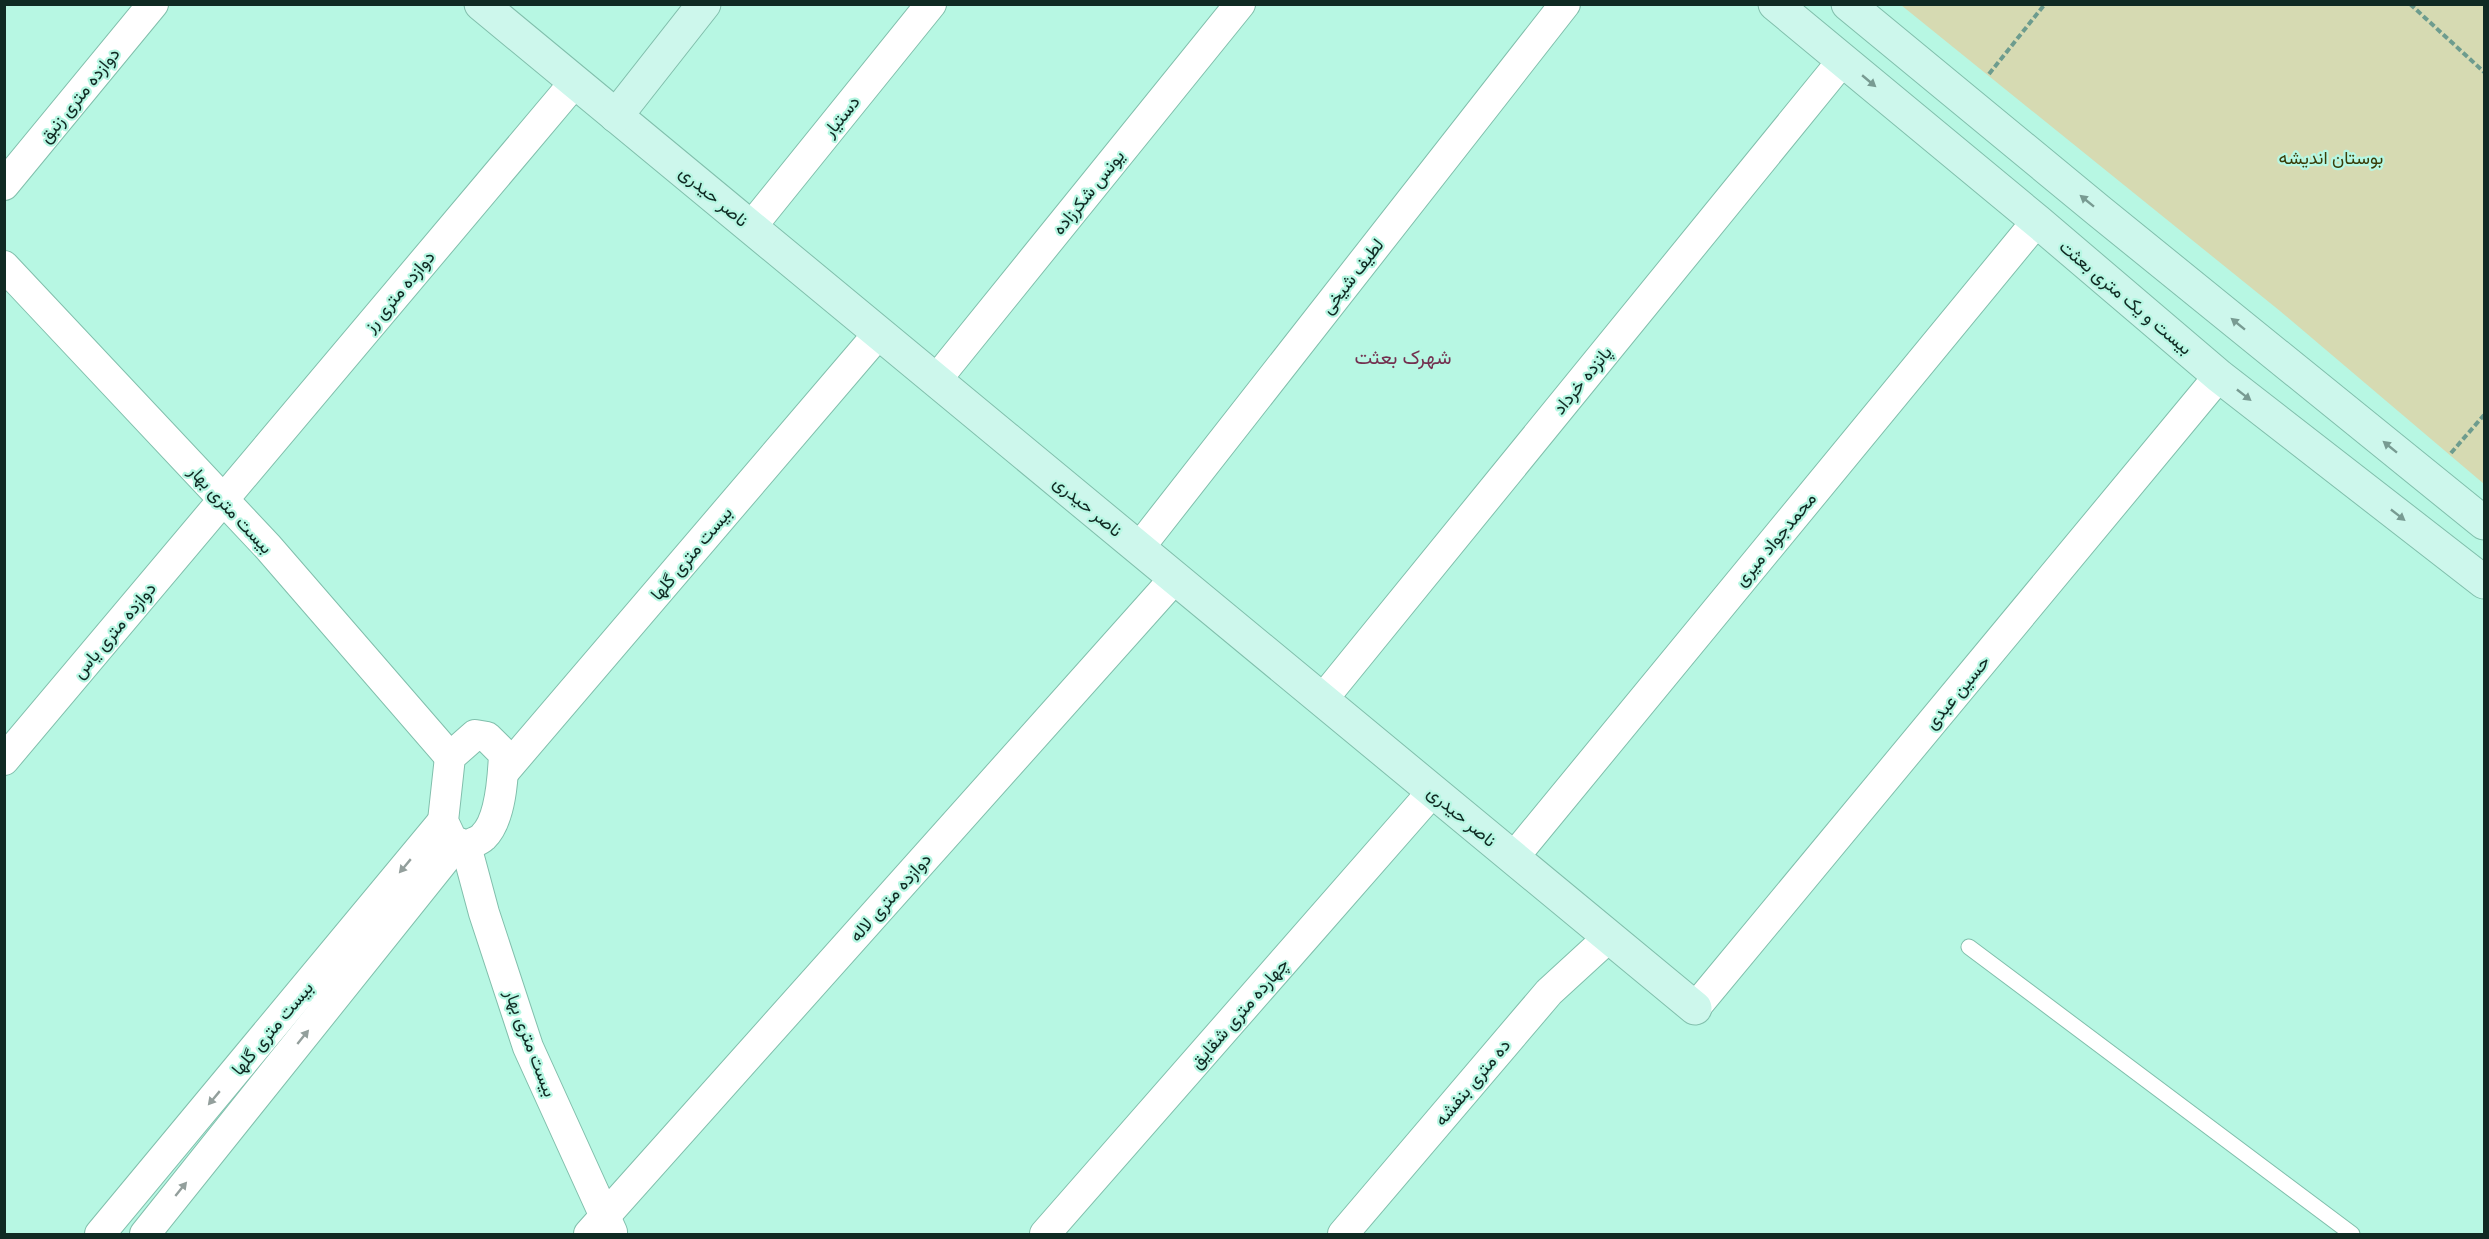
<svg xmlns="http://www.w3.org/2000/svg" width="2489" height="1239" font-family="Roboto,Vazirmatn,sans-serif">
  <rect width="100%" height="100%" fill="#b7f7e3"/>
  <path fill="#d6dab2" d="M1901,5H2484V484L2280,311Z"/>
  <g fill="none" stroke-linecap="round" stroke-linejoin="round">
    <g stroke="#81bfac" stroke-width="17">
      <path id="lane" d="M1969,947L2352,1234"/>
    </g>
    <g stroke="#81bfac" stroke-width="32">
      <g id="street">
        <path d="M4,185L153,4"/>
        <path d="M751,227L931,4"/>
        <path d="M4,266L268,547L450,757"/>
        <path d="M936,380L1240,4"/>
        <path d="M1139,548L1565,4"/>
        <path d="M1322,700L1843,60"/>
        <path d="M475,735L487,737L504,754C503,777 501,820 483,837C479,841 472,843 466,846L452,840L443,821L450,757Z"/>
        <path d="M4,760L575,82"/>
        <path d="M503,773L879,333"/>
        <path d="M466,846L484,913L528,1047L612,1232"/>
        <path d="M1513,858L2037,221"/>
        <path d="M1695,1008L2219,376"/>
        <path d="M100,1234L443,821"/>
        <path d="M145,1234L458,843"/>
        <path d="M589,1234L1175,578"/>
        <path d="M1045,1234L1433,791"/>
        <path d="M1343,1234L1549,992L1609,937"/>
      </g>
    </g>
    <g stroke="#81bfac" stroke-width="35">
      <g id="secondary">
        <path d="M481,4L1695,1008"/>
        <path d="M1775,4L2037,221L2219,376L2484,582"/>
        <path d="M1848,4L2099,211L2484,523"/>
        <path d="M616,116L704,4"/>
      </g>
    </g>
    <g stroke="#6d9c8e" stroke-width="4" stroke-dasharray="6 3" stroke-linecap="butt">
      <path d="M2410,4L2484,72"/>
      <path d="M1989,74L2045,4"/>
      <path d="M2451,453L2484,415"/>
    </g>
    <use href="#lane" stroke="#fff" stroke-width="15"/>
    <use href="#street" stroke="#fff" stroke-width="30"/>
    <use href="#secondary" stroke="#cdf7ec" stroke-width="33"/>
  </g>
  <defs><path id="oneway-solid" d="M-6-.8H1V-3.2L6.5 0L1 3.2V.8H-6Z" transform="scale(1.5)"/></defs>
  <g fill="#789b92">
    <use href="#oneway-solid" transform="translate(1869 81) rotate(40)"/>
    <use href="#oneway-solid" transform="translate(2087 201) rotate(-141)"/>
    <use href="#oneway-solid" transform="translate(2238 324) rotate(-141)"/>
    <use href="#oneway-solid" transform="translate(2244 395) rotate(38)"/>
    <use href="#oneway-solid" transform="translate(2390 447) rotate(-141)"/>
    <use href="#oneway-solid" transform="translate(2398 515) rotate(38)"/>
  </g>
  <g fill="#939f9c">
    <use href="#oneway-solid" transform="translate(405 866) rotate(130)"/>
    <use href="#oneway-solid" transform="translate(303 1037) rotate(-51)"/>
    <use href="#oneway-solid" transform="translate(214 1098) rotate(130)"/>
    <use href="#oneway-solid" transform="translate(181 1189) rotate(-51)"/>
  </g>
  <g text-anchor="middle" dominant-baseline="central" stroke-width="4.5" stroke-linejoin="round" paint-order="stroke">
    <g font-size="18" fill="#102a23" stroke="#b7f7e3">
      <text transform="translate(79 95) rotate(-51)">دوازده متری زنبق</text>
      <text transform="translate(841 116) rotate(-51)">دستیار</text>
      <text transform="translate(1088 192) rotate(-51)">یونس شکرزاده</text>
      <text transform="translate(714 196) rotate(40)">ناصر حیدری</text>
      <text transform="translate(1352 276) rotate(-52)">لطیف شیخی</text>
      <text transform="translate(399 291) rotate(-50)">دوازده متری رز</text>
      <text transform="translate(2126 297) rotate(40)">بیست و یک متری بعثت</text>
      <text transform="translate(1582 380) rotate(-51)">پانزده خرداد</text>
      <text transform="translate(1088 506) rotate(40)">ناصر حیدری</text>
      <text transform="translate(231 509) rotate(47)">بیست متری بهار</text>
      <text transform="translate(1775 539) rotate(-50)">محمدجواد میری</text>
      <text transform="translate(691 553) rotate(-50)">بیست متری گلها</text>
      <text transform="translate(114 630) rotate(-50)">دوازده متری یاس</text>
      <text transform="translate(1957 692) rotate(-50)">حسین عبدی</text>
      <text transform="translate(1462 816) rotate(40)">ناصر حیدری</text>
      <text transform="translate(890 897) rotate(-48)">دوازده متری لاله</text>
      <text transform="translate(1239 1013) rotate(-49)">چهارده متری شقایق</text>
      <text transform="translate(272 1028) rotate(-50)">بیست متری گلها</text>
      <text transform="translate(531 1043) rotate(69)">بیست متری بهار</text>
      <text transform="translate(1472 1082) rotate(-50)">ده متری بنفشه</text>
    </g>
    <g font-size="18" fill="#393c08" stroke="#b7f7e3">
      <text x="2331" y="157">بوستان اندیشه</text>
    </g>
    <g font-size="20" fill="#733150" stroke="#b7f7e3">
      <text x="1403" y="357">شهرک بعثت</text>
    </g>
  </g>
  <rect width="2489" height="1239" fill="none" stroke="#102a23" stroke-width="12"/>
</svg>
